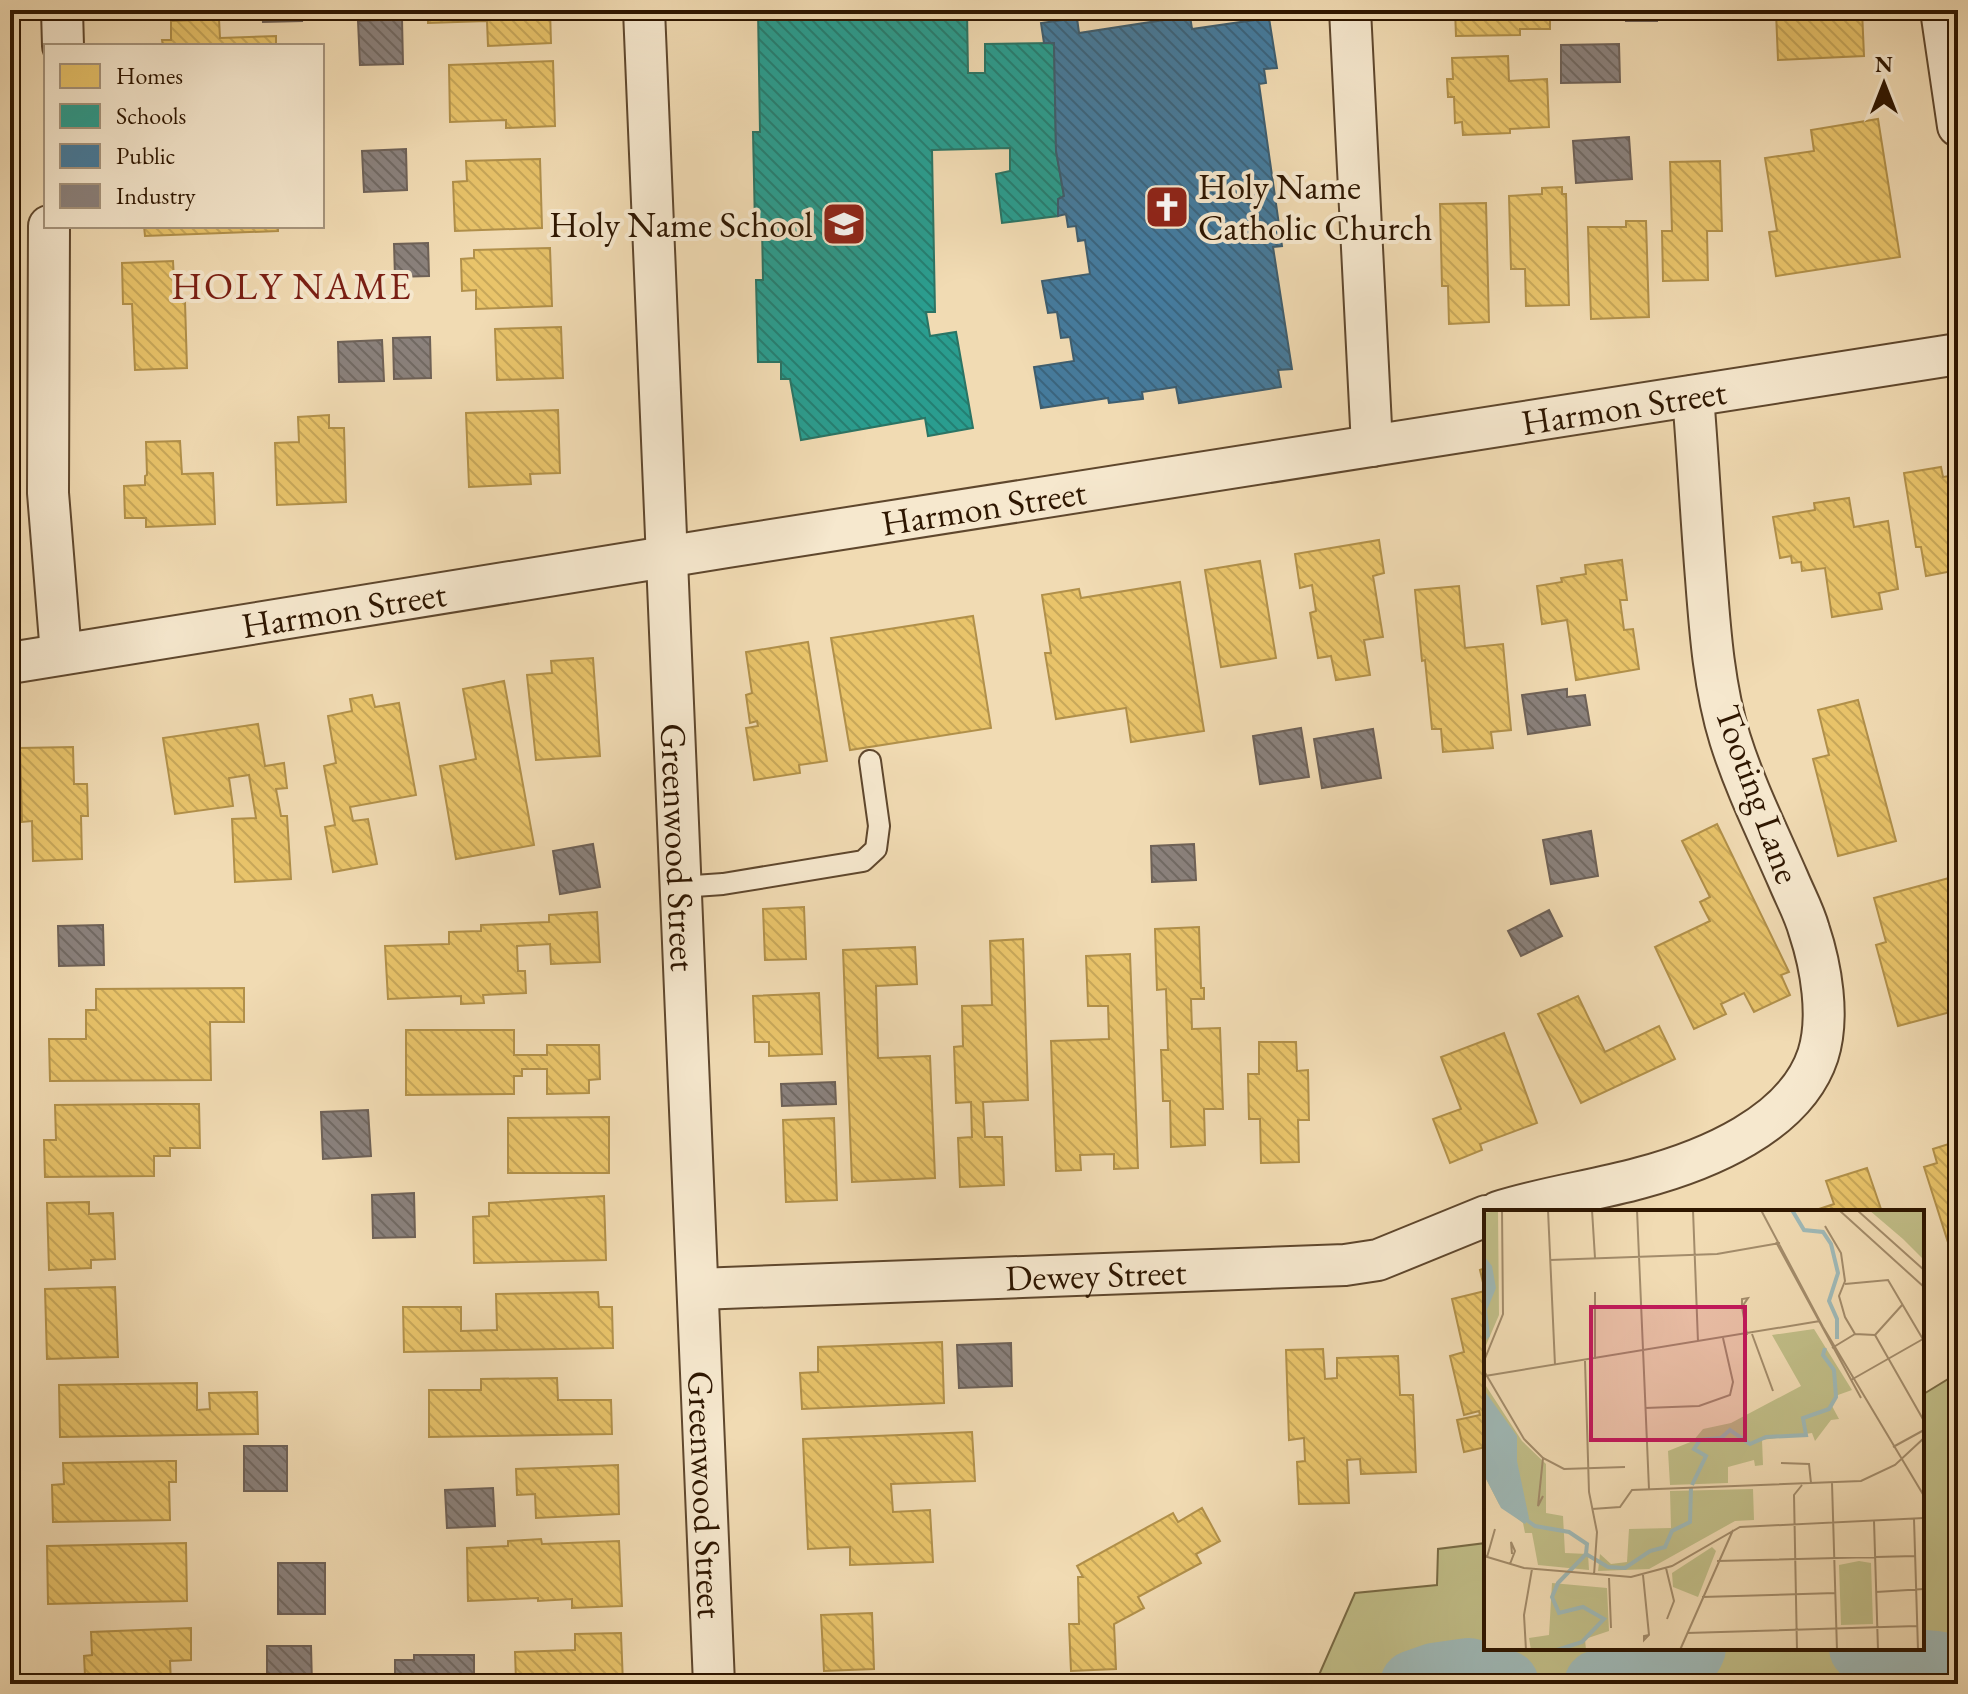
<svg xmlns="http://www.w3.org/2000/svg" width="1968" height="1694" font-family="'EB Garamond',serif">
  <defs>
    <pattern id="homes-back-hatch" width="6" height="6" patternUnits="userSpaceOnUse" patternTransform="scale(2)"><rect width="6" height="6" fill="#e9c46a"/><path d="M-1 5l2 2M0 0l6 6M5-1l2 2" fill="none" stroke="#c8a85a"/></pattern>
    <pattern id="schools-back-hatch" width="6" height="6" patternUnits="userSpaceOnUse" patternTransform="scale(2)"><rect width="6" height="6" fill="#2a9d8f"/><path d="M-1 5l2 2M0 0l6 6M5-1l2 2" fill="none" stroke="#247f72"/></pattern>
    <pattern id="public-back-hatch" width="6" height="6" patternUnits="userSpaceOnUse" patternTransform="scale(2)"><rect width="6" height="6" fill="#457b9d"/><path d="M-1 5l2 2M0 0l6 6M5-1l2 2" fill="none" stroke="#3a647e"/></pattern>
    <pattern id="industry-back-hatch" width="6" height="6" patternUnits="userSpaceOnUse" patternTransform="scale(2)"><rect width="6" height="6" fill="#8a817c"/><path d="M-1 5l2 2M0 0l6 6M5-1l2 2" fill="none" stroke="#716963"/></pattern>
  </defs>
  <rect width="100%" height="100%" fill="#f1dbb3"/>
  <filter id="stains"><feTurbulence type="fractalNoise" baseFrequency=".0025" numOctaves="4"/><feColorMatrix values="0 0 0 0 .2 0 0 0 0 .09 0 0 0 0 .02 0 0 0 .5 -.17"/></filter>
  <radialGradient id="worn" r=".72"><stop offset=".6" stop-color="#630" stop-opacity="0"/><stop offset="1" stop-color="#630" stop-opacity=".3"/></radialGradient>
  <path fill="#c1be88" stroke="#786a44" stroke-width="2" d="M1958,1373V1684H1315L1355,1593L1437,1585L1438,1549L1486,1543V1648H1922V1395Z"/>
  <g fill="url(#homes-back-hatch)" stroke="#b1904a" stroke-width="2">
    <path d="M428,10H550L551,43L488,46L487,21L428,23Z"/>
    <path d="M1455,10H1550V29H1520V35L1456,36Z"/>
    <path d="M1790,10H1862L1864,56L1778,60L1776,12Z"/>
    <path d="M219,19L220,38L276,36V46H163L162,40H171V21Z"/>
    <path d="M1508,56L1509,81L1547,79L1549,127L1510,129V133L1463,135L1462,122L1455,123L1454,97H1448L1447,79H1453L1452,58Z"/>
    <path d="M553,61L555,126L506,128V120L450,122L449,65Z"/>
    <path d="M1878,119L1900,257L1776,276L1769,232L1777,231L1765,158L1814,151L1811,130Z"/>
    <path d="M540,159L542,228L455,231L453,182L467,181L466,161Z"/>
    <path d="M1720,161L1722,231H1707L1708,280L1663,281L1662,231H1672L1670,162Z"/>
    <path d="M1562,187V194H1566L1569,305L1526,306L1525,269H1511L1509,196L1542,194V188Z"/>
    <path d="M1486,203L1489,322L1449,324L1448,286H1442L1440,204Z"/>
    <path d="M1626,221H1646L1649,317L1591,319L1588,227H1626Z"/>
    <path d="M144,226H278V231L145,236Z"/>
    <path d="M550,248L552,306L476,309V290L462,291L461,259L474,258V250Z"/>
    <path d="M173,261L175,302H185L187,368L135,370L132,304H123L122,263Z"/>
    <path d="M561,327L563,378L497,380L495,329Z"/>
    <path d="M558,410L560,473L530,474L531,484L469,487L466,413Z"/>
    <path d="M329,415V428H344L346,502L277,505L275,443L299,442L298,417Z"/>
    <path d="M180,441L182,474L213,473L215,524L146,527V518H125L124,486L145,485V476L147,475L146,442Z"/>
    <path d="M1941,467L1943,477L1958,475V570L1926,576L1921,547H1916L1904,473Z"/>
    <path d="M1849,498L1854,527L1888,521L1898,589L1879,593L1882,609L1832,617L1825,568L1802,571L1801,562L1792,563L1791,556L1780,558L1773,517L1815,510L1814,503Z"/>
    <path d="M1379,540L1384,573L1373,576L1383,637L1364,640L1370,675L1336,680L1331,656L1318,658L1310,613L1316,611L1312,585L1300,588L1295,554Z"/>
    <path d="M1622,560L1627,600H1620L1624,630L1633,629L1639,669L1576,680L1567,620L1542,624L1537,586L1562,582L1561,578L1586,574L1585,565Z"/>
    <path d="M1260,561L1276,658L1221,667L1205,570Z"/>
    <path d="M1180,582L1204,731L1131,742L1126,708L1056,719L1045,653H1051L1042,595L1079,589L1081,598Z"/>
    <path d="M1459,586L1465,648L1503,644L1511,730L1491,732L1493,748L1443,752L1441,729H1432L1425,660L1422,661L1415,590Z"/>
    <path d="M973,616L991,728L850,750L831,638Z"/>
    <path d="M808,642L827,761L799,765L800,773L754,780L746,728L758,726L757,721L750,723L746,695L752,693L746,652Z"/>
    <path d="M593,658L600,756L536,760L527,675L552,673L551,661Z"/>
    <path d="M504,681L534,845L456,859L440,766L476,759L463,689Z"/>
    <path d="M372,695L375,707L399,703L416,795L350,807L353,821L368,819L377,864L333,872L325,827L335,825L324,766L336,763L328,716L352,711L350,699Z"/>
    <path d="M1858,700L1896,841L1838,856L1813,759L1829,755L1818,710Z"/>
    <path d="M258,724L265,766L284,763L287,788L276,789L281,816H287L291,879L235,882L232,819L256,818L249,775L229,778L233,806L175,814L163,738Z"/>
    <path d="M73,747L74,784H87L88,816H81L82,859L33,861L32,821L22,822L20,748Z"/>
    <path d="M1717,824L1789,972L1781,975L1790,995L1754,1012L1744,993L1721,1004L1726,1014L1694,1029L1655,947L1710,921L1700,902L1710,897L1682,841Z"/>
    <path d="M1949,878L1958,911V940L1953,942L1958,962V1010L1898,1026L1876,945L1886,942L1874,898Z"/>
    <path d="M804,907L806,959L765,960L763,909Z"/>
    <path d="M597,912L600,962L551,964L550,944L517,946L518,971H525L526,993L483,995L484,1003L461,1004V996L388,999L385,946L449,944V932L481,931V925L549,922V915Z"/>
    <path d="M1199,927L1201,988H1204V999H1191L1192,1029L1220,1028L1223,1109H1204L1205,1145L1171,1147L1170,1101H1163L1161,1050H1168L1166,989L1157,990L1155,929Z"/>
    <path d="M1023,939L1028,1100L983,1102L985,1137H1002L1004,1185L960,1187L958,1138L972,1137L971,1102L956,1103L954,1047L963,1046L962,1006L992,1005L990,941Z"/>
    <path d="M915,947L917,984L876,986L878,1058L930,1056L935,1178L852,1182L843,950Z"/>
    <path d="M1130,954L1138,1168L1114,1169V1154L1080,1155L1081,1170L1056,1171L1051,1041L1109,1039L1108,1006H1088L1086,956Z"/>
    <path d="M244,988V1022H210L211,1080L50,1081L49,1039H86V1010H96V989Z"/>
    <path d="M819,993L822,1054L769,1056V1042H755L753,996Z"/>
    <path d="M1578,996L1605,1052L1659,1026L1675,1059L1581,1103L1538,1014Z"/>
    <path d="M406,1030H514V1055H547V1045H599L600,1079L589,1080V1093L547,1094V1069H522V1076H514V1094L406,1095Z"/>
    <path d="M1504,1033L1537,1123L1480,1144L1482,1150L1450,1163L1433,1119L1461,1109L1441,1057Z"/>
    <path d="M1259,1042H1296L1297,1071L1308,1070L1309,1120H1298L1299,1162L1261,1163L1260,1119H1249L1248,1074H1259Z"/>
    <path d="M154,1104H199L200,1148H170V1156H154V1176L45,1177L44,1140H56L55,1105Z"/>
    <path d="M609,1117V1173H508V1118Z"/>
    <path d="M834,1118L837,1200L786,1202L783,1120Z"/>
    <path d="M1958,1141V1257L1953,1258L1924,1167L1937,1163L1933,1149Z"/>
    <path d="M1867,1168L1882,1212H1810L1834,1204L1826,1181Z"/>
    <path d="M604,1196L606,1260L474,1263L473,1217L489,1216V1203Z"/>
    <path d="M89,1202V1214L113,1213L115,1259L91,1260V1268L49,1270L47,1203Z"/>
    <path d="M1486,1268V1447L1464,1452L1457,1420L1480,1415L1479,1411L1464,1415L1450,1356L1464,1352L1452,1299L1485,1291L1480,1270Z"/>
    <path d="M115,1287L118,1357L47,1359L45,1289Z"/>
    <path d="M598,1292L599,1307H612L613,1348L404,1352L403,1307H461V1331L497,1330L496,1294Z"/>
    <path d="M942,1342L944,1403L802,1409L800,1373L818,1372V1347Z"/>
    <path d="M1323,1349L1325,1379L1337,1378V1358L1398,1356L1400,1395H1413L1416,1472L1361,1474L1360,1459L1347,1460L1349,1503L1299,1504L1297,1462L1305,1461L1304,1438L1289,1440L1286,1350Z"/>
    <path d="M557,1378L558,1400H611L612,1434L429,1437V1390H481V1379Z"/>
    <path d="M197,1383V1410L210,1409L209,1393L257,1392L258,1434L60,1437L59,1385Z"/>
    <path d="M972,1432L975,1481L891,1484L893,1512L930,1510L933,1562L850,1565V1547L808,1549L803,1439Z"/>
    <path d="M169,1461H176V1482H169L170,1520L53,1522L52,1485L64,1484L63,1463Z"/>
    <path d="M618,1465L619,1514L536,1518L535,1494L517,1495L516,1469Z"/>
    <path d="M1202,1508L1220,1541L1196,1554L1201,1563L1138,1597L1144,1608L1114,1624L1116,1669L1071,1671L1069,1624H1079L1078,1577H1083L1077,1566L1173,1513L1178,1522Z"/>
    <path d="M541,1539L542,1544L619,1541L622,1606L572,1608V1599L538,1601V1598L468,1601L467,1548L508,1546V1541Z"/>
    <path d="M186,1543L187,1601L48,1604L47,1546Z"/>
    <path d="M872,1613L874,1669L824,1671L821,1615Z"/>
    <path d="M191,1628V1660L170,1661L171,1684H93V1676H85L84,1656L92,1655L91,1632Z"/>
    <path d="M621,1633L623,1684H542V1679L516,1681L515,1652L575,1650V1634Z"/>
  </g>
  <path fill="url(#schools-back-hatch)" stroke="#2b7464" stroke-width="2" d="M758,10H967L968,73H985V44L1054,43L1056,151L1064,196L1058,199V216L1002,223L996,174L1010,171V148L932,150L935,312H926L930,336L956,332L973,428L928,436L925,418L801,440L790,379H781V362H758L756,280H763L762,226H755L753,132H760Z"/>
  <path fill="url(#public-back-hatch)" stroke="#3e5d6e" stroke-width="2" d="M1190,16L1192,29L1269,18L1277,68L1264,69L1266,83L1259,84L1282,246L1273,247L1292,369L1278,370L1281,387L1179,403L1176,387L1142,392L1143,399L1109,403L1108,398L1041,408L1034,367L1074,361L1070,337L1061,338L1057,312L1048,313L1042,281L1090,274L1085,240L1078,241L1076,226L1068,227L1066,214L1058,216V199L1064,196L1056,151L1054,43H1044L1041,23L1077,18L1079,33Z"/>
  <g fill="url(#industry-back-hatch)" stroke="#6e6157" stroke-width="2">
    <path d="M262,10H301L302,21L263,22Z"/>
    <path d="M1626,10H1656L1657,21H1626Z"/>
    <path d="M402,19L403,64L360,65L358,21Z"/>
    <path d="M1619,44L1620,82L1561,83V45Z"/>
    <path d="M1629,137L1632,179L1576,183L1573,141Z"/>
    <path d="M406,149L407,190L364,192L362,151Z"/>
    <path d="M428,243L429,276L395,277L394,244Z"/>
    <path d="M430,337L431,378L394,379L393,338Z"/>
    <path d="M382,340L384,381L339,382L338,342Z"/>
    <path d="M1567,689V697L1585,695L1590,725L1528,734L1522,695Z"/>
    <path d="M1301,728L1309,777L1260,784L1253,736Z"/>
    <path d="M1373,729L1381,778L1322,788L1314,739Z"/>
    <path d="M1591,831L1598,876L1551,884L1543,840Z"/>
    <path d="M593,844L600,887L560,894L553,851Z"/>
    <path d="M1194,844L1196,880L1152,882L1151,846Z"/>
    <path d="M1549,910L1562,936L1521,956L1508,931Z"/>
    <path d="M103,925L104,965L59,966L58,926Z"/>
    <path d="M835,1082L836,1104L782,1106L781,1084Z"/>
    <path d="M368,1110L371,1156L323,1159L321,1112Z"/>
    <path d="M414,1193L415,1237L373,1238L372,1195Z"/>
    <path d="M1011,1343L1012,1386L959,1388L957,1345Z"/>
    <rect x="244" y="1446" width="43" height="45"/>
    <path d="M493,1488L495,1526L447,1528L445,1490Z"/>
    <rect x="278" y="1563" width="47" height="51"/>
    <path d="M267,1646H311L312,1684H267Z"/>
    <path d="M414,1655H474V1684H395V1660H414Z"/>
  </g>
  <g fill="none" stroke-linecap="round" stroke-linejoin="round">
    <g stroke="#9fb9b7" stroke-width="68">
      <path d="M1863,1648L1883,1660L1937,1665L1958,1675"/>
      <path d="M1414,1684L1434,1677L1469,1672L1505,1684"/>
      <path d="M1598,1684L1663,1666L1690,1652L1692,1648"/>
    </g>
    <g stroke="#5f472d" stroke-width="24">
      <path id="lane" d="M680,887L723,884L863,861L876,849L879,826L870,761"/>
    </g>
    <g stroke="#5f472d" stroke-width="44">
      <g id="street">
        <path d="M62,10L63,46"/>
        <path id="s1" d="M644,10L714,1684"/>
        <path d="M1350,10L1372,446"/>
        <path d="M1941,10L1958,126"/>
        <path d="M49,226L48,493L61,654"/>
        <path id="s2" d="M10,663L727,547L1958,354"/>
        <path d="M1498,1212C1545,1197 1593,1191 1640,1178C1704,1161 1795,1125 1818,1055C1830,1017 1821,966 1809,930C1804,912 1795,896 1788,879C1768,833 1745,787 1730,739C1714,687 1710,631 1706,578C1701,517 1698,456 1693,396"/>
        <path id="s3" d="M698,1289L1345,1265L1378,1260L1486,1216"/>
      </g>
    </g>
    <use href="#lane" stroke="#f6e8ce" stroke-width="20"/>
    <use href="#street" stroke="#f6e8ce" stroke-width="40"/>
  </g>
  <defs>
    <g id="church-square" transform="scale(2.3)"><rect x="-9" y="-9" width="18" height="18" rx="4" fill="#8f2418" stroke="#f6e8ce"/><path d="M-1.2-6h2.4v3.5h3.3v2.4h-3.3V6h-2.4V-.1h-3.3v-2.4h3.3Z" fill="#fff"/></g>
    <g id="school-square" transform="scale(2.3)"><rect x="-9" y="-9" width="18" height="18" rx="4" fill="#8f2418" stroke="#f6e8ce"/><path d="M0-5L7-2L0 1L-7-2ZM-4 1L0 2.5L4 1V4Q0 6-4 4Z" fill="#fff"/></g>
  </defs>
  <g fill-rule="evenodd">
    <use href="#church-square" x="1167" y="207"/>
    <use href="#school-square" x="844" y="224"/>
  </g>
  <g text-anchor="middle" dominant-baseline="central" stroke-width="8" stroke-linejoin="round" paint-order="stroke">
    <g font-size="36" fill="#2e1600" stroke="#f6e8ce" text-anchor="start">
      <text x="1198" y="186">Holy Name<tspan x="1198" dy="41">Catholic Church</tspan></text>
      <text x="813" y="224" text-anchor="end">Holy Name School</text>
    </g>
    <g font-size="36" fill="#2e1600" stroke="#f6e8ce">
      <text stroke="none"><textPath href="#s2" startOffset="1634">Harmon Street</textPath></text>
      <text stroke="none"><textPath href="#s2" startOffset="986">Harmon Street</textPath></text>
      <text stroke="none"><textPath href="#s2" startOffset="338">Harmon Street</textPath></text>
      <text transform="translate(1758 794) rotate(70)">Tooting Lane</text>
      <text stroke="none"><textPath href="#s1" startOffset="838">Greenwood Street</textPath></text>
      <text stroke="none"><textPath href="#s3" startOffset="398">Dewey Street</textPath></text>
      <text stroke="none"><textPath href="#s1" startOffset="1486">Greenwood Street</textPath></text>
    </g>
    <g font-size="38" letter-spacing="2" fill="#7a1f14" stroke="#f6e8ce">
      <text x="292" y="285">HOLY NAME</text>
    </g>
  </g>
  <g transform="translate(1484 1210)">
    <rect width="440" height="440" fill="#f1dbb3"/>
    <path d="M385,0H440V50L419,29ZM14,1L15,105L0,140V3ZM330,119L368,180L354,185L348,196L355,209L347,210L331,231L328,223L278,230L279,255L271,256L270,250L244,257V273L186,275L184,241L209,231L219,219L247,213L317,176L288,125ZM0,173L38,231L62,254V303L79,306L81,343L104,344L105,360L54,355L48,323H41L39,313L15,294L0,265ZM269,279L270,310L251,311L165,359L114,361L116,344L127,354L143,352L145,319L187,318L186,281ZM228,337L232,341L214,387L189,377L188,363ZM375,351L387,353L389,414L357,415L355,355ZM68,373L123,378L125,421L101,429L102,440H47L45,428L65,425Z" fill="#c1be88"/>
    <path d="M0,46L8,56L12,78L3,100L6,126L0,132ZM0,180L33,226V251L45,308L41,314L17,298L0,265Z" fill="#9fb9b7"/>
    <path fill="none" stroke="#9fb9b7" stroke-width="4" d="M308,0L320,20L339,22L347,34L354,63L345,91L353,109V129M208,275L222,246L210,239L216,230L237,228L246,220L266,234L282,227L322,225L319,208L345,199L352,187L350,160L339,145L341,138M40,308L51,316L85,322L103,334L102,344M73,440L98,432L120,409L99,397L75,403L68,387L74,373L102,344L124,357L141,358L166,341L181,337L188,321L206,312L207,277"/>
    <path fill="none" stroke="#a38c6b" stroke-width="2" d="M64,0L71,155M108,0L111,48M153,0L165,279M209,0L214,132M277,0L339,117L440,286M355,0L440,77M373,0L440,60M341,16L357,43L361,71L355,86L361,107L371,124L391,125M292,32L377,188M66,50L233,44L296,33M361,74L404,70L440,131M111,82V149M258,97V89L264,88L258,97L263,125M268,124L289,181M391,125L440,211M391,125L419,94M348,138L371,124M0,151L19,104L18,0M101,151L105,282L113,322L110,365M0,161L40,229L59,248L80,259L141,257M1,166L336,111M367,170L439,129M161,198L215,196L246,185L249,172L239,128M409,237L440,220M297,253L325,254L327,273M348,273L353,440M59,286L54,296L59,248M108,299L136,297L148,280L377,271L411,255L440,228M430,309L434,440M390,311L394,440M0,346L40,358L147,367L188,356L256,317L440,308M3,347L11,319M233,351L431,346M26,354L31,341L27,332L28,344M182,358L190,391L183,409M159,365L165,425L160,430V426L165,425M125,368L127,418M392,382L440,379M218,387L352,383M203,423L433,416M42,440L40,405L48,359M196,440L249,320M313,440L310,285L318,275"/>
    <path fill="#c2185b" fill-opacity="0.15" stroke="#c2185b" stroke-width="4" d="M107,97H261V230H107Z"/>
    <rect width="440" height="440" fill="none" stroke="#2e1600" stroke-width="4"/>
  </g>
  <rect width="1968" height="1694" fill="none" stroke="#f1dbb3" stroke-width="40"/>
  <rect x="12" y="12" width="1944" height="1670" fill="none" stroke="#2e1600" stroke-width="4"/>
  <rect x="20" y="20" width="1928" height="1654" fill="none" stroke="#2e1600" stroke-width="2"/>
  <rect x="44" y="44" width="280" height="184" fill="#f6e8ce" stroke="#a6947c" stroke-width="2"/>
  <rect x="60" y="64" width="40" height="24" fill="#e9c46a" stroke="#a6947c" stroke-width="2"/>
  <text x="116" y="84" font-size="24" fill="#2e1600">Homes</text>
  <rect x="60" y="104" width="40" height="24" fill="#2a9d8f" stroke="#a6947c" stroke-width="2"/>
  <text x="116" y="124" font-size="24" fill="#2e1600">Schools</text>
  <rect x="60" y="144" width="40" height="24" fill="#457b9d" stroke="#a6947c" stroke-width="2"/>
  <text x="116" y="164" font-size="24" fill="#2e1600">Public</text>
  <rect x="60" y="184" width="40" height="24" fill="#8a817c" stroke="#a6947c" stroke-width="2"/>
  <text x="116" y="204" font-size="24" fill="#2e1600">Industry</text>
  <g transform="translate(1884 84)" stroke="#f6e8ce" stroke-width="6" paint-order="stroke">
  <path d="M0-6L14 30L0 20L-14 30Z" fill="#2e1600"/>
  <text y="-12" font-size="22" font-weight="bold" text-anchor="middle" fill="#2e1600">N</text>
  </g>
  <rect width="100%" height="100%" filter="url(#stains)"/>
  <rect width="100%" height="100%" fill="url(#worn)"/>
</svg>
